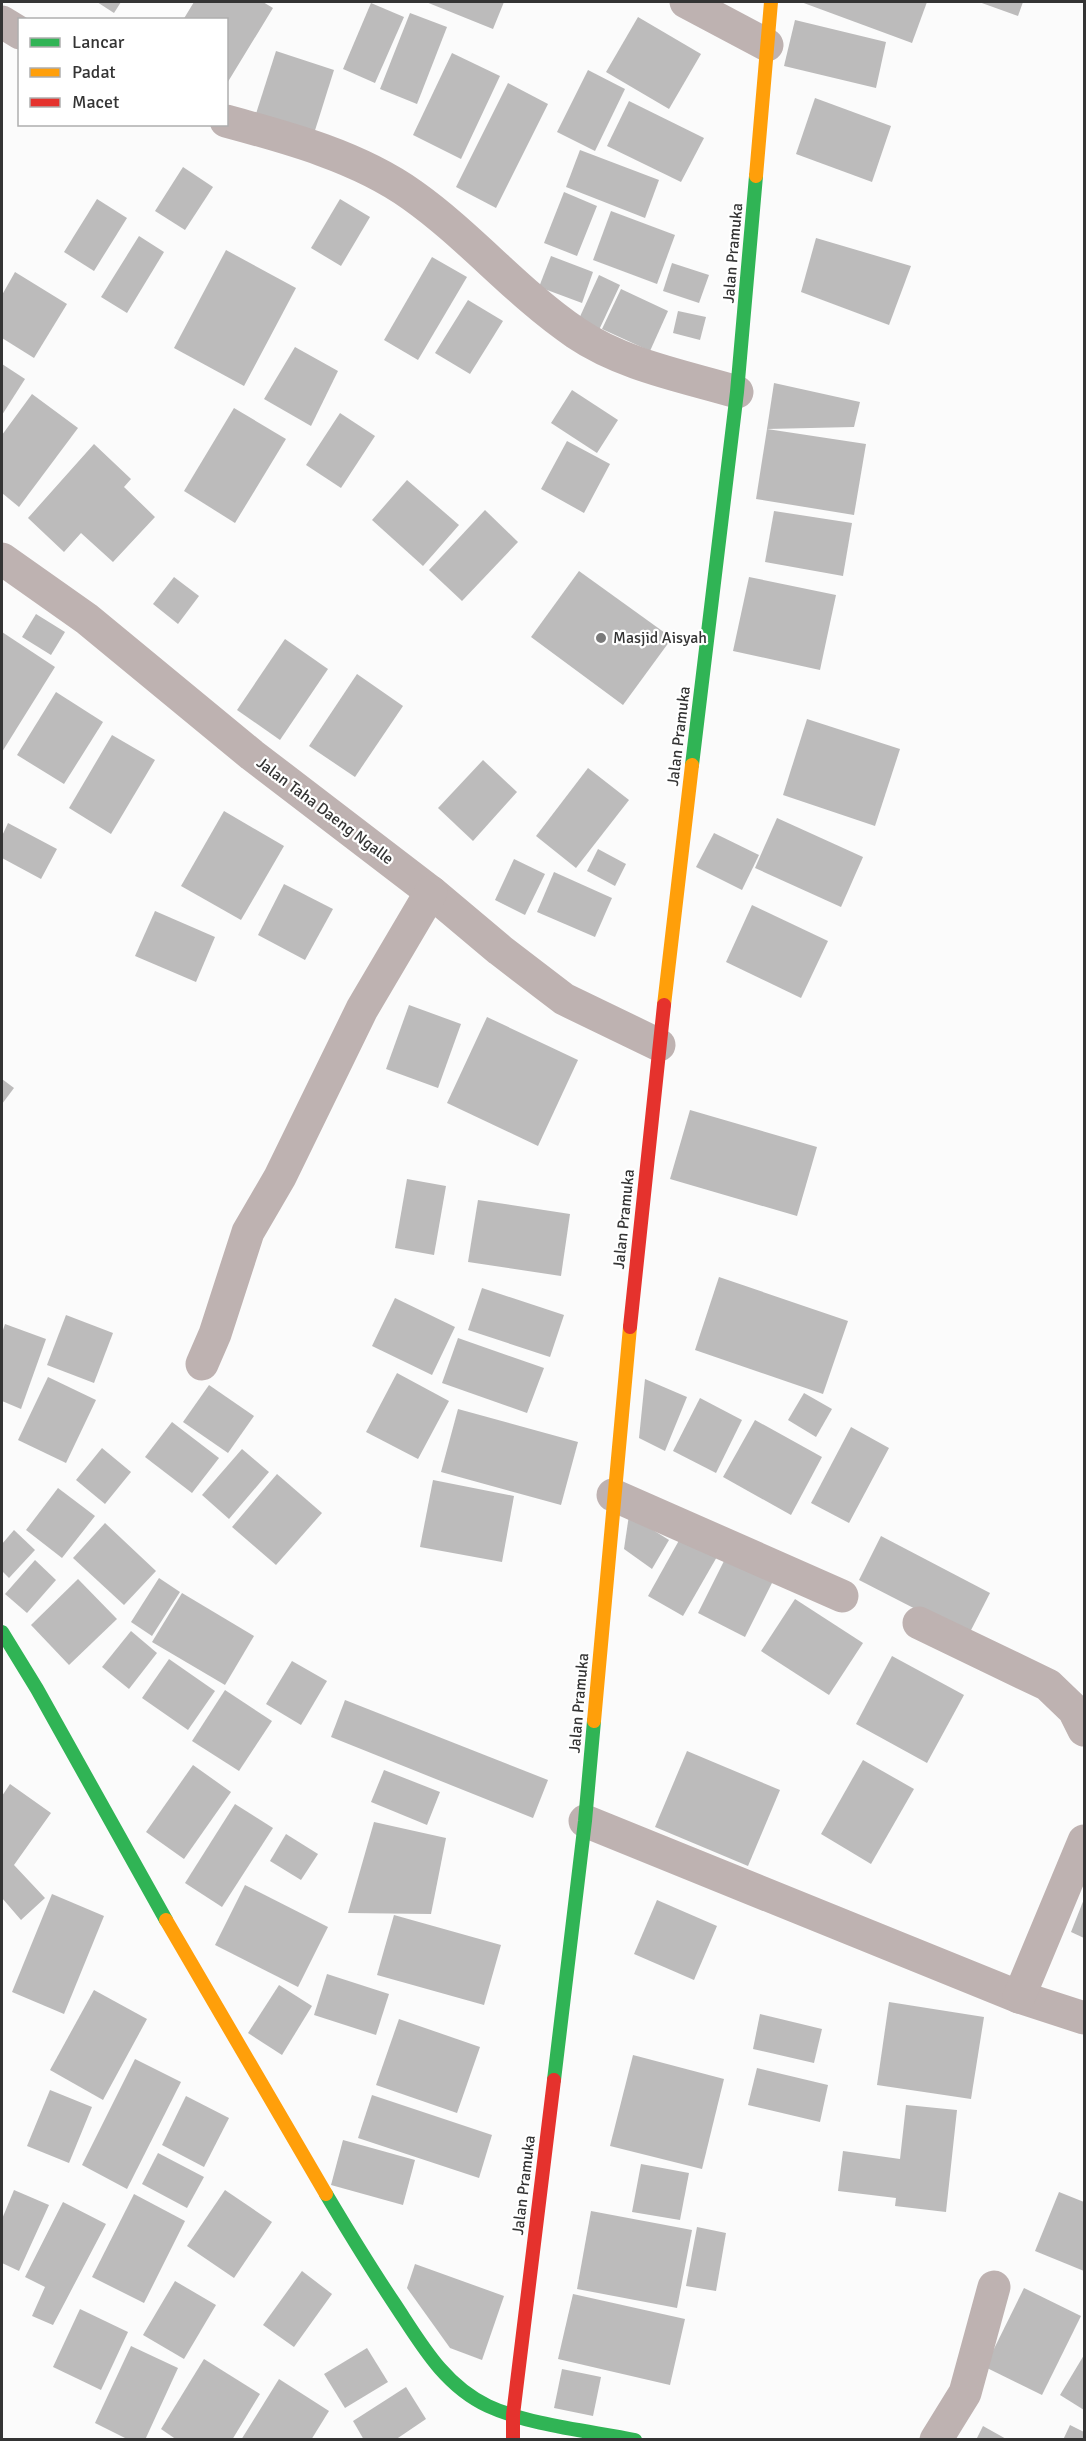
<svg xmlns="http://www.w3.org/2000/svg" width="1086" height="2441" font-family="Signika,sans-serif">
  <rect width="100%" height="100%" fill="#fbfbfb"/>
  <g fill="#bcbbbb">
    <path d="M97,2H121L114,13Z"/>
    <path d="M194,2H263L273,8L226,85V20H183Z"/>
    <path d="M426,2H504L493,29Z"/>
    <path d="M801,2H927L912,43Z"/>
    <path d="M979,2H1023L1018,16Z"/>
    <path d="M371,3L404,17L375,83L343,69Z"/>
    <path d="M410,13L447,27L417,104L380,89Z"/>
    <path d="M638,17L701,54L669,109L606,72Z"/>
    <path d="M795,20L886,42L876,88L784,66Z"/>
    <path d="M276,51L334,70L312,140L254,120Z"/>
    <path d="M452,53L500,76L461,159L413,135Z"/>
    <path d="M588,70L625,89L595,151L557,132Z"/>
    <path d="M508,83L548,104L496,208L456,187Z"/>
    <path d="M815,98L891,126L872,182L796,154Z"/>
    <path d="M629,101L704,138L681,182L607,146Z"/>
    <path d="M580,150L659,180L645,218L566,187Z"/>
    <path d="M183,167L213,187L185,230L155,211Z"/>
    <path d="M564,192L597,206L577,256L544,243Z"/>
    <path d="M97,199L127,218L94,271L64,252Z"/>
    <path d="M340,199L370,217L341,266L311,248Z"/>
    <path d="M611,211L675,235L657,284L593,260Z"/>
    <path d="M139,236L164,252L127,313L101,297Z"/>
    <path d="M816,238L911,266L889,325L801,292Z"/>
    <path d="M226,250L296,288L244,386L174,348Z"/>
    <path d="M551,256L593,272L582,303L539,287Z"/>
    <path d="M432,257L467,277L418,360L384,340Z"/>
    <path d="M672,263L709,275L699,303L663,291Z"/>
    <path d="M15,272L67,304L34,358L2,338V295Z"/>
    <path d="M599,275L620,285L599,330L578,321Z"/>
    <path d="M621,289L668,311L650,351L602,329Z"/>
    <path d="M468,300L503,321L470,374L435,353Z"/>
    <path d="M678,311L706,317L700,340L673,333Z"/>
    <path d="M295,347L338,371L311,426L264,399Z"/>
    <path d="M2,364L25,379L2,415Z"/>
    <path d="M774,383L860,402L854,427L767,429Z"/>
    <path d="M572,390L618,420L597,453L551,423Z"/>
    <path d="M32,394L78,428L19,507L2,493V435Z"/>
    <path d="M234,408L286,439L235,523L184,491Z"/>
    <path d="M340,413L375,436L341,488L306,465Z"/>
    <path d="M767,429L866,444L854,515L756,499Z"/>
    <path d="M567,441L610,464L584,513L541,489Z"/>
    <path d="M94,444L131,479L124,487L155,517L113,562L81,533L64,552L28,518Z"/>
    <path d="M407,480L459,525L423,566L372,520Z"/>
    <path d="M485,510L518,542L462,601L429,570Z"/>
    <path d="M774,511L852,523L843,576L765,562Z"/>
    <path d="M579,571L672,638L623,705L531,637Z"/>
    <path d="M174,577L199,596L178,624L153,604Z"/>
    <path d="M749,577L836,595L820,670L733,651Z"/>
    <path d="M36,614L65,632L51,655L22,637Z"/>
    <path d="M2,632L55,667L2,752Z"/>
    <path d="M285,639L328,669L280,740L237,710Z"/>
    <path d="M357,674L403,706L355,777L309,746Z"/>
    <path d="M56,692L103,722L64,784L17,755Z"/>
    <path d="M807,719L900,749L875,826L783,795Z"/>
    <path d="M112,735L155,760L111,834L69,808Z"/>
    <path d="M483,760L517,792L473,841L438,808Z"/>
    <path d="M588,768L629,800L576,868L536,836Z"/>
    <path d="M224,811L284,846L241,920L181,886Z"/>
    <path d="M777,818L863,857L841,907L755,868Z"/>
    <path d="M8,823L57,849L41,879L2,858V836Z"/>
    <path d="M714,833L759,855L742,890L696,867Z"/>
    <path d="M598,849L626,864L615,886L587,871Z"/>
    <path d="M514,859L545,874L525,915L495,900Z"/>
    <path d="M554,872L612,898L595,937L537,912Z"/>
    <path d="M284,884L333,909L305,960L258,935Z"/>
    <path d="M752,905L828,941L801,998L726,962Z"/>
    <path d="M155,911L215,937L196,982L135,956Z"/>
    <path d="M409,1005L461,1024L438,1088L386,1069Z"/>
    <path d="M487,1017L578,1060L538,1146L447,1103Z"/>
    <path d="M2,1079L14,1088L2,1104Z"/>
    <path d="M690,1110L817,1147L797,1216L670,1179Z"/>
    <path d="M407,1179L446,1186L434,1255L395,1248Z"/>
    <path d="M478,1200L570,1214L561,1276L468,1262Z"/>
    <path d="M719,1277L848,1321L823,1394L695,1350Z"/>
    <path d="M482,1288L564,1315L550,1357L468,1330Z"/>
    <path d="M395,1298L455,1327L432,1375L372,1346Z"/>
    <path d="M66,1315L113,1333L94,1383L47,1365Z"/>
    <path d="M5,1324L46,1339L21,1409L2,1401V1333Z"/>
    <path d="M458,1338L544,1368L527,1413L442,1383Z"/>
    <path d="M397,1373L449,1401L418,1459L366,1432Z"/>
    <path d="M48,1377L96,1400L66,1463L18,1440Z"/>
    <path d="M645,1379L687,1397L665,1451L639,1438Z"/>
    <path d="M209,1385L254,1416L228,1453L183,1422Z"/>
    <path d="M804,1393L832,1409L816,1437L788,1420Z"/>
    <path d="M700,1398L742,1420L716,1473L673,1451Z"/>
    <path d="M458,1409L578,1442L561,1505L441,1472Z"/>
    <path d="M755,1420L822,1457L791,1515L723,1477Z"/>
    <path d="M172,1422L219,1458L192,1493L145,1457Z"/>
    <path d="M851,1427L889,1448L849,1523L811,1503Z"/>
    <path d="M102,1448L131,1472L105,1504L76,1480Z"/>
    <path d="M242,1449L269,1472L229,1519L202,1495Z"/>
    <path d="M277,1474L322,1513L276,1565L232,1527Z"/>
    <path d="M433,1480L514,1496L502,1562L420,1547Z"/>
    <path d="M58,1488L95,1516L62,1558L26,1530Z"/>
    <path d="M629,1515L669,1540L652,1569L624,1549Z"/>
    <path d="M105,1523L156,1571L124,1605L73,1558Z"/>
    <path d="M14,1530L35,1550L9,1578L2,1571V1544Z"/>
    <path d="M682,1535L718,1555L683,1616L648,1596Z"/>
    <path d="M881,1536L990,1593L968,1636L859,1580Z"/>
    <path d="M727,1555L774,1579L745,1637L698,1613Z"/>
    <path d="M35,1560L56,1580L27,1613L5,1594Z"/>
    <path d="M159,1578L180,1592L152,1636L131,1622Z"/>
    <path d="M78,1579L117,1619L69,1665L31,1625Z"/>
    <path d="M182,1593L254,1636L225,1685L152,1642Z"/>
    <path d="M795,1599L863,1643L829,1695L761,1651Z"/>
    <path d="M131,1631L157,1653L129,1689L102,1667Z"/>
    <path d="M892,1656L964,1695L927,1763L856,1724Z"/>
    <path d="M169,1659L215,1691L188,1730L142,1698Z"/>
    <path d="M292,1661L327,1681L301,1725L266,1704Z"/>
    <path d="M225,1690L272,1721L239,1771L192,1741Z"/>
    <path d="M345,1700L548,1780L533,1818L331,1737Z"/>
    <path d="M687,1751L780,1790L748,1866L655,1827Z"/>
    <path d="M863,1760L914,1789L871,1864L821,1834Z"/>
    <path d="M193,1765L231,1792L184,1859L146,1832Z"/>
    <path d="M384,1770L440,1792L427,1825L371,1802Z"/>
    <path d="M10,1784L51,1813L14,1865L45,1898L21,1920L2,1898V1796Z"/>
    <path d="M235,1804L273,1828L222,1907L185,1883Z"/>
    <path d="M374,1822L446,1838L431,1914L348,1913Z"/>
    <path d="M286,1834L318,1854L301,1880L270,1861Z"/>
    <path d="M245,1885L328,1927L298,1987L215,1945Z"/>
    <path d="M52,1894L104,1916L64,2014L12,1992Z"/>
    <path d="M1084,1899V1938L1071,1932Z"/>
    <path d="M657,1900L717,1926L694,1980L634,1954Z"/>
    <path d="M394,1915L501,1945L484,2005L377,1975Z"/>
    <path d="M327,1974L389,1994L376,2035L314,2015Z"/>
    <path d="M279,1985L312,2006L282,2055L248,2033Z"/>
    <path d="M94,1990L147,2019L103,2100L50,2070Z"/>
    <path d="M889,2002L984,2017L971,2099L877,2085Z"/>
    <path d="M760,2014L822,2029L814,2063L753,2049Z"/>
    <path d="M399,2019L480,2047L457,2113L376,2085Z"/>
    <path d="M633,2055L724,2079L702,2169L610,2146Z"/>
    <path d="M135,2059L181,2082L127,2189L82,2165Z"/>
    <path d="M757,2068L828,2085L820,2122L748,2105Z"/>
    <path d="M50,2090L92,2107L69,2163L27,2146Z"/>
    <path d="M372,2095L492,2135L479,2178L358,2138Z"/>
    <path d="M186,2096L229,2118L204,2167L162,2145Z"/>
    <path d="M906,2105L957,2110L946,2212L895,2206L896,2198L838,2191L843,2151L900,2159Z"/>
    <path d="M343,2140L415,2160L403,2205L331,2185Z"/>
    <path d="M158,2153L204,2177L187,2208L142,2184Z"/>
    <path d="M641,2164L689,2173L680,2220L632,2212Z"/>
    <path d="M14,2190L49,2205L19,2271L2,2263V2219Z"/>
    <path d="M225,2190L272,2222L234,2278L187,2246Z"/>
    <path d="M1059,2192L1084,2202V2271L1035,2251Z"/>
    <path d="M134,2194L185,2221L144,2303L92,2277Z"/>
    <path d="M63,2202L106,2224L53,2325L32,2316L45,2287L25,2277Z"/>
    <path d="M591,2211L692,2230L677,2308L577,2289Z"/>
    <path d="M697,2227L726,2233L716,2291L686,2286Z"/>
    <path d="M415,2264L504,2296L482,2360L450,2348L407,2288Z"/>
    <path d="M302,2271L332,2294L294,2347L263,2325Z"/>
    <path d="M175,2281L216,2305L184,2359L143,2335Z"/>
    <path d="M1024,2288L1081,2316L1042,2395L985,2367Z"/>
    <path d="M573,2294L685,2319L670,2385L558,2359Z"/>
    <path d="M80,2309L128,2332L101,2390L53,2367Z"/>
    <path d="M131,2346L178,2368L145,2440H129L95,2423Z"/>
    <path d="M367,2348L388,2382L345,2408L324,2374Z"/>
    <path d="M1084,2355V2410L1060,2395Z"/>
    <path d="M204,2359L260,2394L232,2440H177L161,2429Z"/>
    <path d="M562,2369L601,2377L593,2416L554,2408Z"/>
    <path d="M279,2379L329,2411L311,2440H241Z"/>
    <path d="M406,2387L426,2419L395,2440H364L353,2421Z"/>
    <path d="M1070,2425L1084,2432V2440H1063Z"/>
    <path d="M983,2426L1008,2440H976Z"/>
  </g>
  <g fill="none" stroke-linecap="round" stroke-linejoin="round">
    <g stroke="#beb2b1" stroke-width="33">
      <path d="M686,2L767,45"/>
      <path d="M2,22L20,33"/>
      <path d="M226,121C289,138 359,157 412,195C470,236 517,293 576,333C623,365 683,376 737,392"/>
      <path d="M2,559L87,619L252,755L431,892L500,950L564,999L659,1045"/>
      <path d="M202,1364L215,1334L248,1232L280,1177L362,1009L431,892"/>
      <path d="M613,1495L842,1596"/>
      <path d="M919,1623L1048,1685L1074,1710L1084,1730"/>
      <path d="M585,1821L1019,1997L1084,2018"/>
      <path d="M1019,1997L1084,1841"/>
      <path d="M936,2440L965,2393L994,2287"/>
    </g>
    <g stroke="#30b455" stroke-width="14">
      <path d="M692,765L737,392L756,176"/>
      <path d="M2,1632L37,1689L166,1920"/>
      <path d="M554,2080L585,1821L594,1721"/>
      <path d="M326,2194C348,2231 370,2267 394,2303C420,2342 443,2385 488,2406C529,2425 590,2431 635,2440"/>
    </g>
    <g stroke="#ff9f0a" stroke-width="14">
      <path d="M756,176L771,2"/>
      <path d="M664,1005L692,765"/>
      <path d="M594,1721L630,1327"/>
      <path d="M166,1920L326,2194"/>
    </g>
    <g stroke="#e5322d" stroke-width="14">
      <path d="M630,1327L664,1005"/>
      <path d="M513,2440V2415L554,2080"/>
    </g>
  </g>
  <circle fill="#7a7a7a" stroke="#fff" stroke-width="2" cx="601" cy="638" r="6"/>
  <g text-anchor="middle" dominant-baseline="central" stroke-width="4.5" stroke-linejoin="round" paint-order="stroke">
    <g font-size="16" fill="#343434" stroke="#fff">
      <text transform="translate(733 253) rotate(-85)">Jalan Pramuka</text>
      <text transform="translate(679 736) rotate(-83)">Jalan Pramuka</text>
      <text transform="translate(325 811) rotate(37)">Jalan Taha Daeng Ngalle</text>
      <text transform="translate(624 1219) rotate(-84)">Jalan Pramuka</text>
      <text transform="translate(579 1703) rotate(-85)">Jalan Pramuka</text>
      <text transform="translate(524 2185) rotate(-83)">Jalan Pramuka</text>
    </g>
    <g font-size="16" fill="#343434" stroke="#fff" text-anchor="start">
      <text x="613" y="638">Masjid Aisyah</text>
    </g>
  </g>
  <rect width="1086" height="2441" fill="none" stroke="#343434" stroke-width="6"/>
  <rect x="18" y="18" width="210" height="108" fill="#ffffff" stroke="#aeaeae" stroke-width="1.5"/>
  <rect x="30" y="38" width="30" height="9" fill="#30b455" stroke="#aeaeae" stroke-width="1.5"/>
  <text x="72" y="48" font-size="18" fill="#343434">Lancar</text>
  <rect x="30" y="68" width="30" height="9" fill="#ff9f0a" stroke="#aeaeae" stroke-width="1.5"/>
  <text x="72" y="78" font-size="18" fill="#343434">Padat</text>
  <rect x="30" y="98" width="30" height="9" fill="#e5322d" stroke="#aeaeae" stroke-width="1.5"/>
  <text x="72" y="108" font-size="18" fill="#343434">Macet</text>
</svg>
